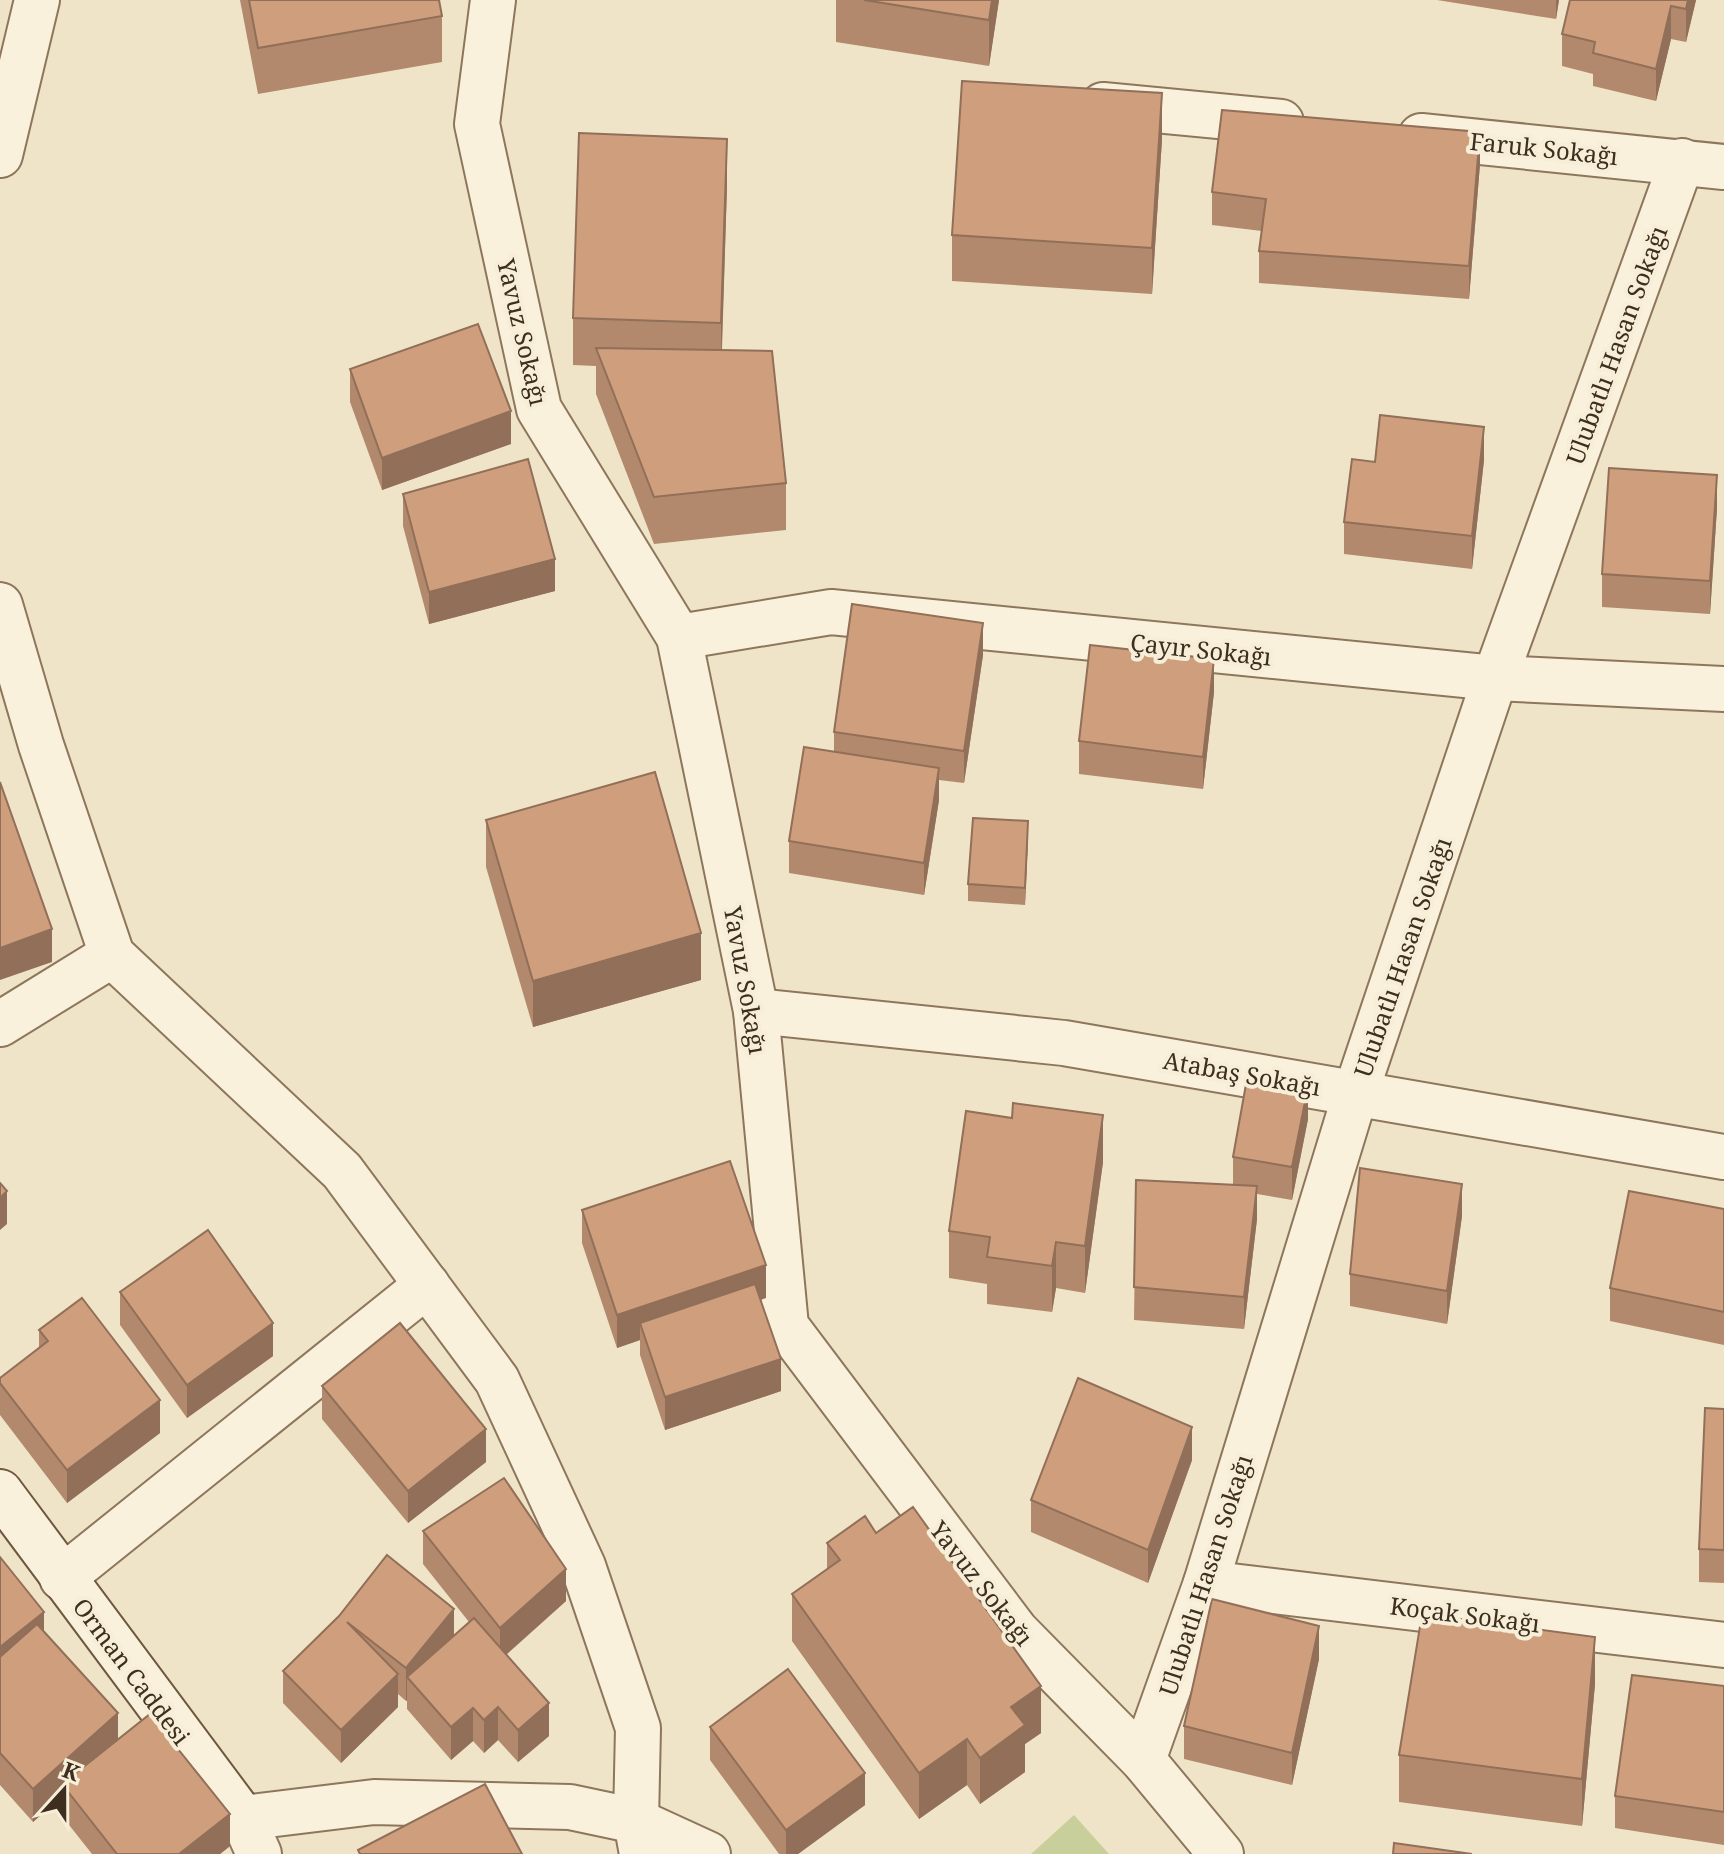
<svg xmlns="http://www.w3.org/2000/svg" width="1724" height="1854" font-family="'Noto Serif',serif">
  <rect width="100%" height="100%" fill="#f0e4c8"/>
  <path fill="#c9cf9b" d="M1074,1815L1109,1854H1031Z"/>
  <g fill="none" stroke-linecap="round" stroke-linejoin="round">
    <g stroke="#8d765c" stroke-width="48">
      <g id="street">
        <path d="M493,0L477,124L539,409L679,637L756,1011L786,1326L1016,1631L1143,1760L1221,1854"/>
        <path d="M1103,105L1281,122"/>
        <path d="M1421,136L1724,167"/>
        <path d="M0,155L37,0"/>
        <path d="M0,605L41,745L112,955L342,1171L497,1380L583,1566L638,1728L636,1821L642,1854"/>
        <path d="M679,637L831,612L1495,678L1724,689"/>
        <path d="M756,1011L1064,1043L1724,1157"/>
        <path d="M0,1024L112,955"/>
        <path d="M62,1578L427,1285"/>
        <path d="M1206,1583L1724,1645"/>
        <path d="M1143,1760L1206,1583L1356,1092L1495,678L1682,161"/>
        <path d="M259,1854L243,1818L374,1802L570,1807L636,1821L708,1854"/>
      </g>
    </g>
    <g stroke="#6f573f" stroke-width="48">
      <path id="secondary" d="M0,1492L243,1818"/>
    </g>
    <use href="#street" stroke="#faf1dc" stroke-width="44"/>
    <use href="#secondary" stroke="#faf1dc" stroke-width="44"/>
  </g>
  <g fill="#b2896c">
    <path d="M240,0H439L442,16V62L258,94Z"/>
    <path d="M836,0H999L989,66L836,42Z"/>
    <path d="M1437,0H1559L1556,19Z"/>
    <path d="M1570,0H1696L1686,42L1671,39L1656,101L1593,86V74L1562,66V34Z"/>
    <path d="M1162,139L1152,294L952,281V235Z"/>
    <path d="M1480,164L1469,299L1259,283V251L1262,231L1212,225V192Z"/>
    <path d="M727,186L722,350L786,483V530L654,544L596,394V366L573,365V318Z"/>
    <path d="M350,369L511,444L382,490L350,402Z"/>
    <path d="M1484,460L1472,569L1344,554V522L1375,462Z"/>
    <path d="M403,494L555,591L429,624L403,526Z"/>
    <path d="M1717,508L1710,614L1602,607V574Z"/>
    <path d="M983,655L964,783L939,780V800L924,895L789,873V841L834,752V732Z"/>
    <path d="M1214,692L1203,789L1079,774V741Z"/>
    <path d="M486,820L701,980L533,1027L486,867Z"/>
    <path d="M1028,838L1025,905L968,901V884Z"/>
    <path d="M1308,1119L1292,1200L1257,1194V1219L1244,1329L1134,1320L1136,1180L1233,1185V1157Z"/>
    <path d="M1103,1162L1085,1293L1056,1288L1052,1312L987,1304V1284L949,1278V1231Z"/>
    <path d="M1724,1209V1345L1610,1321V1288Z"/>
    <path d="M582,1210L766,1298L761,1299L781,1391L665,1430L640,1355V1340L617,1348L582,1243Z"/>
    <path d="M1462,1216L1447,1324L1350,1306V1274Z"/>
    <path d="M120,1292L273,1356L187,1418L120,1325Z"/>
    <path d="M39,1330L160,1433L67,1503L0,1415V1378L39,1348Z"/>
    <path d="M322,1386L486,1462L408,1523L322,1419Z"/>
    <path d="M1724,1409V1583L1699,1582V1549Z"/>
    <path d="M1192,1460L1148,1583L1031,1532V1500Z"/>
    <path d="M423,1531L566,1601L506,1655L549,1736L518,1762L498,1740L484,1753L473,1741L451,1760L407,1709V1700L406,1701L398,1694V1707L341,1763L283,1703V1671L339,1616L454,1636L469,1622L423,1564Z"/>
    <path d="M876,1533L1041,1733L1025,1744V1772L980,1804L967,1785L919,1819L792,1641V1594L827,1569V1543Z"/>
    <path d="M0,1557L44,1632L118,1739L230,1846L220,1854H92L62,1816V1796L33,1822L0,1785Z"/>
    <path d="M1319,1659L1292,1785L1184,1759V1726Z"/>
    <path d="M1595,1684L1582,1826L1399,1802V1755Z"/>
    <path d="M1724,1686V1845L1615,1828V1796Z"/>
    <path d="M710,1727L865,1805L798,1854H779L710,1760Z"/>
  </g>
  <g fill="#916f58">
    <path d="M992,0H999L989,66V20Z"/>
    <path d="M1556,0H1559L1556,19Z"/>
    <path d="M1688,0H1696L1686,42V9Z"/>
    <path d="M1671,6V39L1656,101V69Z"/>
    <path d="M1162,93V139L1152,294V248Z"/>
    <path d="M1480,132V164L1469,299V266Z"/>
    <path d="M727,139V186L721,370V323Z"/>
    <path d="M511,411V444L382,490V458Z"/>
    <path d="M1484,427V460L1472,569V536Z"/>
    <path d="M1717,475V508L1710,614V581Z"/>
    <path d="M555,559V591L429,624V592Z"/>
    <path d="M983,623V655L964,783V751Z"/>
    <path d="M1214,659V692L1203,789V757Z"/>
    <path d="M939,768V800L924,895V863Z"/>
    <path d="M1028,821V838L1025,905V888Z"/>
    <path d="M52,929V962L0,980V948Z"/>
    <path d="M701,933V980L533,1027V981Z"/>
    <path d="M1308,1087V1119L1292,1200V1167Z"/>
    <path d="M1103,1115V1162L1085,1293V1246Z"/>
    <path d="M1462,1184V1216L1447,1324V1291Z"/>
    <path d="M1257,1186V1219L1244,1329V1297Z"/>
    <path d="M7,1191V1224L0,1230V1198Z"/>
    <path d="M1056,1242V1288L1052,1312V1266Z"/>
    <path d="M766,1265V1298L645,1338L640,1323V1340L617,1348V1315Z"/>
    <path d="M273,1323V1356L187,1418V1385Z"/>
    <path d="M781,1359V1391L665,1430V1397Z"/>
    <path d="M160,1400V1433L67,1503V1470Z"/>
    <path d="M1192,1427V1460L1148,1583V1550Z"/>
    <path d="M486,1429V1462L408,1523V1491Z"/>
    <path d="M566,1569V1601L500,1660V1628Z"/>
    <path d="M454,1609V1642L407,1677V1700L406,1701V1668Z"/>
    <path d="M44,1612V1644L0,1680V1647Z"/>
    <path d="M1319,1626V1659L1292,1785V1753Z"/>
    <path d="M1595,1637V1684L1582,1826V1779Z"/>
    <path d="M398,1674V1707L341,1763V1730Z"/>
    <path d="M1041,1686V1733L1025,1744V1772L980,1804V1758L1011,1707Z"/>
    <path d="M549,1703V1736L518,1762V1730Z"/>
    <path d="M498,1707V1740L484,1753V1720Z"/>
    <path d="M473,1708V1741L451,1760V1727Z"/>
    <path d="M118,1713V1745L62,1784V1796L33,1822V1789Z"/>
    <path d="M967,1739V1785L919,1819V1773Z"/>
    <path d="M865,1773V1805L798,1854H786V1830Z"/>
    <path d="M230,1814V1846L220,1854H179Z"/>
  </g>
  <g fill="#cf9f7d" stroke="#916f58" stroke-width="2">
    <path d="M249,0H439L442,16L258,48Z"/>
    <path d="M864,0H992L989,20Z"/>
    <path d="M1570,0H1688L1686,9L1671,6L1656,69L1593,53L1595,42L1562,34Z"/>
    <path d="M962,81L1162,93L1152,248L952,235Z"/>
    <path d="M1222,110L1480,132L1469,266L1259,251L1266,199L1212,192Z"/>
    <path d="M579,133L727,139L721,323L573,318Z"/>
    <path d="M478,324L511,411L382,458L350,369Z"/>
    <path d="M596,348L772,351L786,483L654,497Z"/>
    <path d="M1380,415L1484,427L1472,536L1344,522L1352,459L1375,462Z"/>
    <path d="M528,459L555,559L429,592L403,494Z"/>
    <path d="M1609,468L1717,475L1710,581L1602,574Z"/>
    <path d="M852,604L983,623L964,751L834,732Z"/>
    <path d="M1090,645L1214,659L1203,757L1079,741Z"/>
    <path d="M804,747L939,768L924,863L789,841Z"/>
    <path d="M655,772L701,933L533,981L486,820Z"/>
    <path d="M0,782L52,929L0,948Z"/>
    <path d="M973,818L1028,821L1025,888L968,884Z"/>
    <path d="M1248,1073L1308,1087L1292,1167L1233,1157Z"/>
    <path d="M1013,1103L1103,1115L1085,1246L1056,1242L1052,1266L987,1257L990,1237L949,1231L966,1111L1012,1118Z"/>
    <path d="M730,1161L766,1265L617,1315L582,1210Z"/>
    <path d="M1360,1168L1462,1184L1447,1291L1350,1274Z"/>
    <path d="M1136,1180L1257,1186L1244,1297L1134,1287Z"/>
    <path d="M0,1183L7,1191L0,1198Z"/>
    <path d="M1629,1191L1724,1209V1312L1610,1288Z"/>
    <path d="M208,1230L273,1323L187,1385L120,1292Z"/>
    <path d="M755,1284L781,1359L665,1397L640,1323Z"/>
    <path d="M82,1298L160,1400L67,1470L0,1383V1378L48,1341L39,1330Z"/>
    <path d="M400,1323L486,1429L408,1491L322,1386Z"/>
    <path d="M1078,1378L1192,1427L1148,1550L1031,1500Z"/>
    <path d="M1705,1408L1724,1409V1550L1699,1549Z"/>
    <path d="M504,1478L566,1569L500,1628L423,1531Z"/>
    <path d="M913,1507L1041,1686L1011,1707L1025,1725L980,1758L967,1739L919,1773L792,1594L840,1560L827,1543L865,1516L876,1533Z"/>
    <path d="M387,1555L454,1609L406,1668L347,1622L398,1674L341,1730L283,1671L339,1616Z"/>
    <path d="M0,1557L44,1612L0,1647Z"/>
    <path d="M1212,1599L1319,1626L1292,1753L1184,1726Z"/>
    <path d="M1422,1614L1595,1637L1582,1779L1399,1755Z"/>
    <path d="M474,1618L549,1703L518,1730L498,1707L484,1720L473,1708L451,1727L407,1677Z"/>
    <path d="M37,1624L118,1713L33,1789L0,1753V1657Z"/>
    <path d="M788,1669L865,1773L786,1830L710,1727Z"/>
    <path d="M1632,1675L1724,1686V1812L1615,1796Z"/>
    <path d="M150,1714L230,1814L179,1854H117L62,1784Z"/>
    <path d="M485,1784L522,1854H360L358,1850Z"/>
    <path d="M1394,1843L1472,1854H1393Z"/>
  </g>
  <g text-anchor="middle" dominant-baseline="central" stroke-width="8" stroke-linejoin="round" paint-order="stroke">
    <g font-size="24" fill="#3d2e20" stroke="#f7eed8">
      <text transform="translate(1544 148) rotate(6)">Faruk Sokağı</text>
      <text transform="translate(523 332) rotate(77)">Yavuz Sokağı</text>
      <text transform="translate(1616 345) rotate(-70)">Ulubatlı Hasan Sokağı</text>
      <text transform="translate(1201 649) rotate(6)">Çayır Sokağı</text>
      <text transform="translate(1402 957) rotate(-71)">Ulubatlı Hasan Sokağı</text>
      <text transform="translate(746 980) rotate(80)">Yavuz Sokağı</text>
      <text transform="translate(1242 1073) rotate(10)">Atabaş Sokağı</text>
      <text transform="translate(1205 1575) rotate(-72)">Ulubatlı Hasan Sokağı</text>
      <text transform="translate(982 1583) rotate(52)">Yavuz Sokağı</text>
      <text transform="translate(1465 1614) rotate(7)">Koçak Sokağı</text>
      <text transform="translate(132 1671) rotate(53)">Orman Caddesi</text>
    </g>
  </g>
  <g transform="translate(64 1790) rotate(21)" stroke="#f7eed8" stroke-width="6" paint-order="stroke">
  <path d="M0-6L14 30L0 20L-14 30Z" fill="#3d2e20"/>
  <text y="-12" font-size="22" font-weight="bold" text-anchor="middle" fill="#3d2e20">K</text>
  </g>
</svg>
